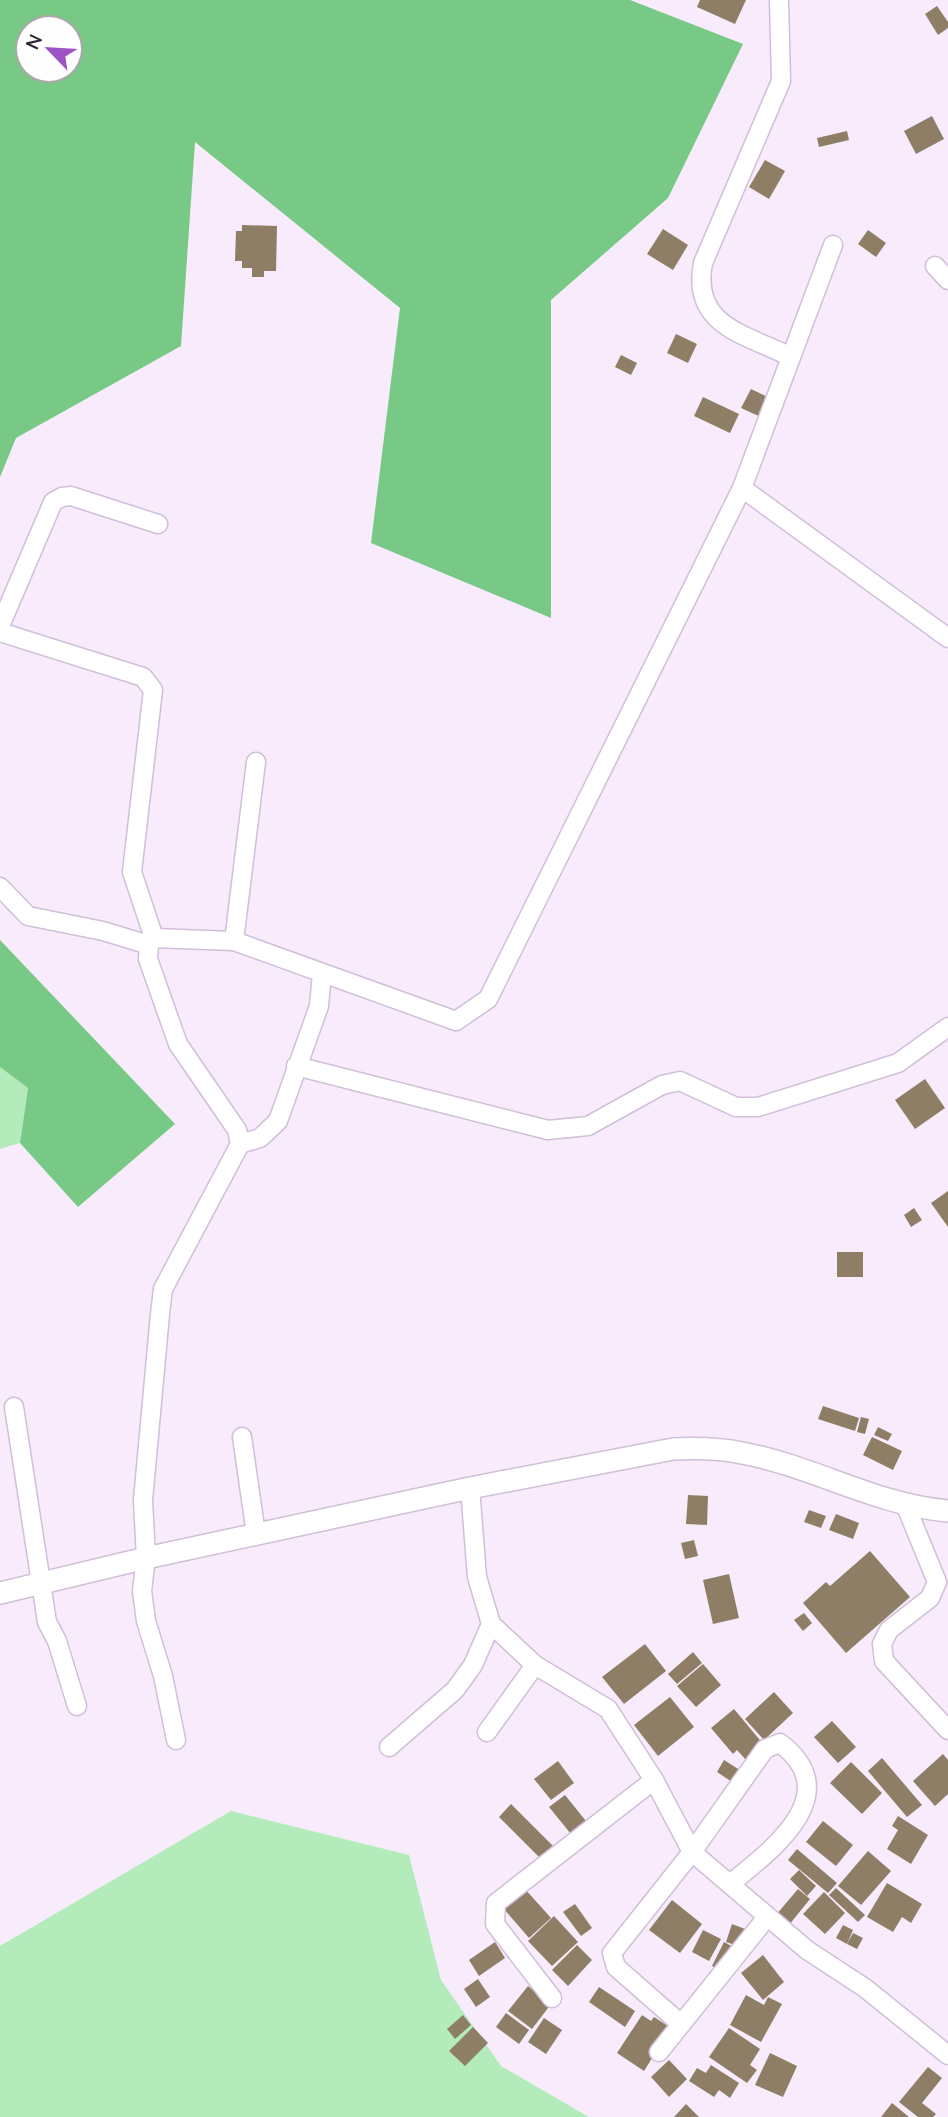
<svg xmlns="http://www.w3.org/2000/svg" width="948" height="2117" font-family="Quicksand,sans-serif">
  <rect width="100%" height="100%" fill="#f8ecfc"/>
  <g fill="#b3ebba">
    <path d="M0,1067L28,1088L20,1143L0,1149Z"/>
    <path d="M231,1811L409,1855L441,1980L501,2066L589,2117H0V1946Z"/>
  </g>
  <g fill="#78c886" fill-rule="evenodd">
    <path d="M0,0H630L743,44L668,198L551,300V618L371,543L400,308L195,142L181,346L16,438L0,477ZM70,28V70H28V28Z"/>
    <path d="M0,940L175,1124L78,1207L20,1143L28,1088L0,1067Z"/>
  </g>
  <g fill="#8e7e65">
    <path d="M700,0H746L735,24L697,7Z"/>
    <path d="M937,6L948,22V28L938,35L925,14Z"/>
    <path d="M932,116L944,139L916,154L904,131Z"/>
    <path d="M847,131L849,140L819,147L817,138Z"/>
    <path d="M765,160L785,171L769,199L749,187Z"/>
    <path d="M242,225L277,226L276,271H264V277H252V268H242V261H235L236,231H242Z"/>
    <path d="M663,229L688,245L673,270L647,254Z"/>
    <path d="M868,230L886,243L876,257L858,244Z"/>
    <path d="M676,334L697,344L688,363L667,353Z"/>
    <path d="M621,355L637,363L631,375L615,367Z"/>
    <path d="M751,389L772,399L763,418L741,408Z"/>
    <path d="M703,397L739,414L730,433L694,416Z"/>
    <path d="M925,1079L945,1108L915,1129L895,1100Z"/>
    <path d="M948,1191V1227L931,1203Z"/>
    <path d="M914,1208L922,1220L911,1227L904,1215Z"/>
    <rect x="837" y="1252" width="26" height="25"/>
    <path d="M823,1406L859,1418L855,1431L818,1419Z"/>
    <path d="M861,1417L869,1419L865,1434L857,1432Z"/>
    <path d="M878,1427L892,1434L888,1441L874,1435Z"/>
    <path d="M872,1437L902,1451L893,1470L863,1455Z"/>
    <path d="M688,1495L708,1496L707,1525L686,1524Z"/>
    <path d="M809,1510L826,1516L821,1528L804,1522Z"/>
    <path d="M836,1514L859,1523L853,1539L829,1530Z"/>
    <path d="M694,1540L698,1556L685,1559L681,1543Z"/>
    <path d="M870,1551L910,1597L846,1653L803,1603L826,1582L830,1586Z"/>
    <path d="M729,1574L739,1618L713,1624L703,1580Z"/>
    <path d="M804,1613L812,1623L803,1631L794,1620Z"/>
    <path d="M645,1644L666,1671L624,1704L602,1677Z"/>
    <path d="M693,1652L702,1663L677,1684L668,1674Z"/>
    <path d="M703,1664L721,1685L696,1707L677,1686Z"/>
    <path d="M774,1692L793,1713L764,1740L745,1719Z"/>
    <path d="M670,1697L694,1727L658,1756L634,1725Z"/>
    <path d="M734,1709L764,1745L746,1760L737,1750L733,1754L711,1728Z"/>
    <path d="M832,1721L856,1747L838,1763L814,1737Z"/>
    <path d="M943,1754L948,1760V1794L935,1806L913,1781Z"/>
    <path d="M882,1758L922,1805L907,1817L868,1771Z"/>
    <path d="M724,1760L746,1774L738,1786L717,1772Z"/>
    <path d="M558,1761L574,1783L551,1800L534,1779Z"/>
    <path d="M851,1762L882,1793L862,1814L830,1783Z"/>
    <path d="M565,1795L590,1826L575,1839L549,1807Z"/>
    <path d="M511,1804L555,1848L542,1860L499,1817Z"/>
    <path d="M898,1816L928,1835L911,1864L887,1849L898,1830L892,1826Z"/>
    <path d="M823,1821L853,1845L836,1866L806,1842Z"/>
    <path d="M797,1849L837,1883L828,1893L788,1860Z"/>
    <path d="M868,1851L891,1871L861,1905L838,1886Z"/>
    <path d="M799,1870L816,1886L807,1896L790,1879Z"/>
    <path d="M887,1883L922,1904L911,1923L902,1917L893,1932L867,1917Z"/>
    <path d="M836,1888L865,1915L858,1922L829,1895Z"/>
    <path d="M525,1889L551,1918L529,1938L503,1908Z"/>
    <path d="M798,1889L810,1899L789,1925L776,1915Z"/>
    <path d="M824,1892L845,1913L825,1934L803,1914Z"/>
    <path d="M672,1900L702,1924L680,1953L649,1930Z"/>
    <path d="M575,1904L592,1928L581,1936L563,1912Z"/>
    <path d="M554,1916L578,1942L552,1966L528,1941Z"/>
    <path d="M732,1924L745,1929L738,1946L726,1942Z"/>
    <path d="M843,1925L853,1930L847,1944L836,1938Z"/>
    <path d="M703,1930L721,1939L709,1961L692,1952Z"/>
    <path d="M853,1933L863,1938L857,1949L847,1944Z"/>
    <path d="M495,1942L505,1958L479,1976L469,1960Z"/>
    <path d="M724,1942L737,1949L725,1973L712,1966Z"/>
    <path d="M577,1945L592,1960L568,1986L552,1970Z"/>
    <path d="M763,1955L784,1982L763,2000L741,1973Z"/>
    <path d="M478,1979L490,1997L476,2007L464,1989Z"/>
    <path d="M528,1986L551,2004L532,2029L508,2011Z"/>
    <path d="M599,1987L635,2011L625,2027L589,2002Z"/>
    <path d="M746,1995L764,2005L768,1997L782,2004L761,2042L730,2025Z"/>
    <path d="M506,2013L529,2030L519,2044L496,2027Z"/>
    <path d="M463,2015L471,2025L455,2039L447,2029Z"/>
    <path d="M642,2015L651,2021L654,2017L671,2028L644,2071L617,2053Z"/>
    <path d="M544,2018L562,2030L546,2054L528,2042Z"/>
    <path d="M473,2027L488,2043L465,2066L449,2051Z"/>
    <path d="M729,2028L760,2049L750,2065L757,2070L747,2083L709,2057Z"/>
    <path d="M770,2053L797,2066L783,2097L755,2085Z"/>
    <path d="M669,2060L687,2079L669,2097L651,2077Z"/>
    <path d="M711,2065L739,2083L730,2098L719,2090L714,2097L689,2081L697,2068L706,2073Z"/>
    <path d="M928,2067L942,2078L922,2103L936,2114L933,2117H918L899,2102Z"/>
    <path d="M892,2103L909,2117H881Z"/>
    <path d="M686,2104L699,2117H674Z"/>
  </g>
  <g fill="none" stroke-linecap="round" stroke-linejoin="round">
    <g stroke="#d1bed8" stroke-width="21">
      <g id="minor">
        <path d="M779,0L781,81L703,263C691,326 745,334 791,357"/>
        <path d="M935,266L948,280"/>
        <path d="M742,488L948,638"/>
        <path d="M0,626L53,502L62,497L71,496L158,524"/>
        <path d="M0,632L143,677L153,690L132,872L154,938"/>
        <path d="M0,887L28,916L103,931L149,945"/>
        <path d="M234,941L256,762"/>
        <path d="M296,1066L548,1130L588,1126L662,1085L680,1081L736,1107H758L898,1063L948,1027"/>
        <path d="M240,1144L260,1138L278,1121L319,1006L322,973"/>
        <path d="M14,1407L47,1622L57,1641L77,1706"/>
        <path d="M242,1437L256,1534"/>
        <path d="M470,1488L477,1577L491,1624L535,1665L608,1709L654,1780L692,1852L807,1950L865,1988L948,2055"/>
        <path d="M905,1504L937,1582L930,1598L889,1630L882,1644L884,1661L948,1730"/>
        <path d="M487,1732L535,1665"/>
        <path d="M176,1740L163,1676L146,1621L142,1591L146,1558L143,1500L160,1314L163,1289L240,1144L237,1130L178,1044L148,959L149,945L154,938L234,941L456,1021L488,999L742,488L833,245"/>
        <path d="M389,1747L455,1690L473,1665L491,1624"/>
        <path d="M552,1998L495,1924L496,1903L654,1780"/>
        <path d="M681,2024L616,1967L612,1953L692,1852L765,1749L780,1743C847,1794 773,1849 730,1884"/>
        <path d="M659,2052L767,1917"/>
      </g>
    </g>
    <g stroke="#d1bed8" stroke-width="24">
      <path id="tertiary" d="M0,1593L146,1558L470,1488L673,1449C697,1448 719,1448 742,1453C813,1466 876,1505 948,1511"/>
    </g>
    <use href="#minor" stroke="#fff" stroke-width="18"/>
    <use href="#tertiary" stroke="#fff" stroke-width="21"/>
  </g>
  <g transform="translate(49 49) rotate(295)"><circle r="33" fill="#fefefe" stroke="#aaa7ab" stroke-width="2"/>
  <path d="M0-5L12 26L0 18L-12 26Z" fill="#9d53c6"/>
  <text y="-10" font-size="19" font-weight="bold" text-anchor="middle" fill="#2c252e">N</text>
  </g>
</svg>
